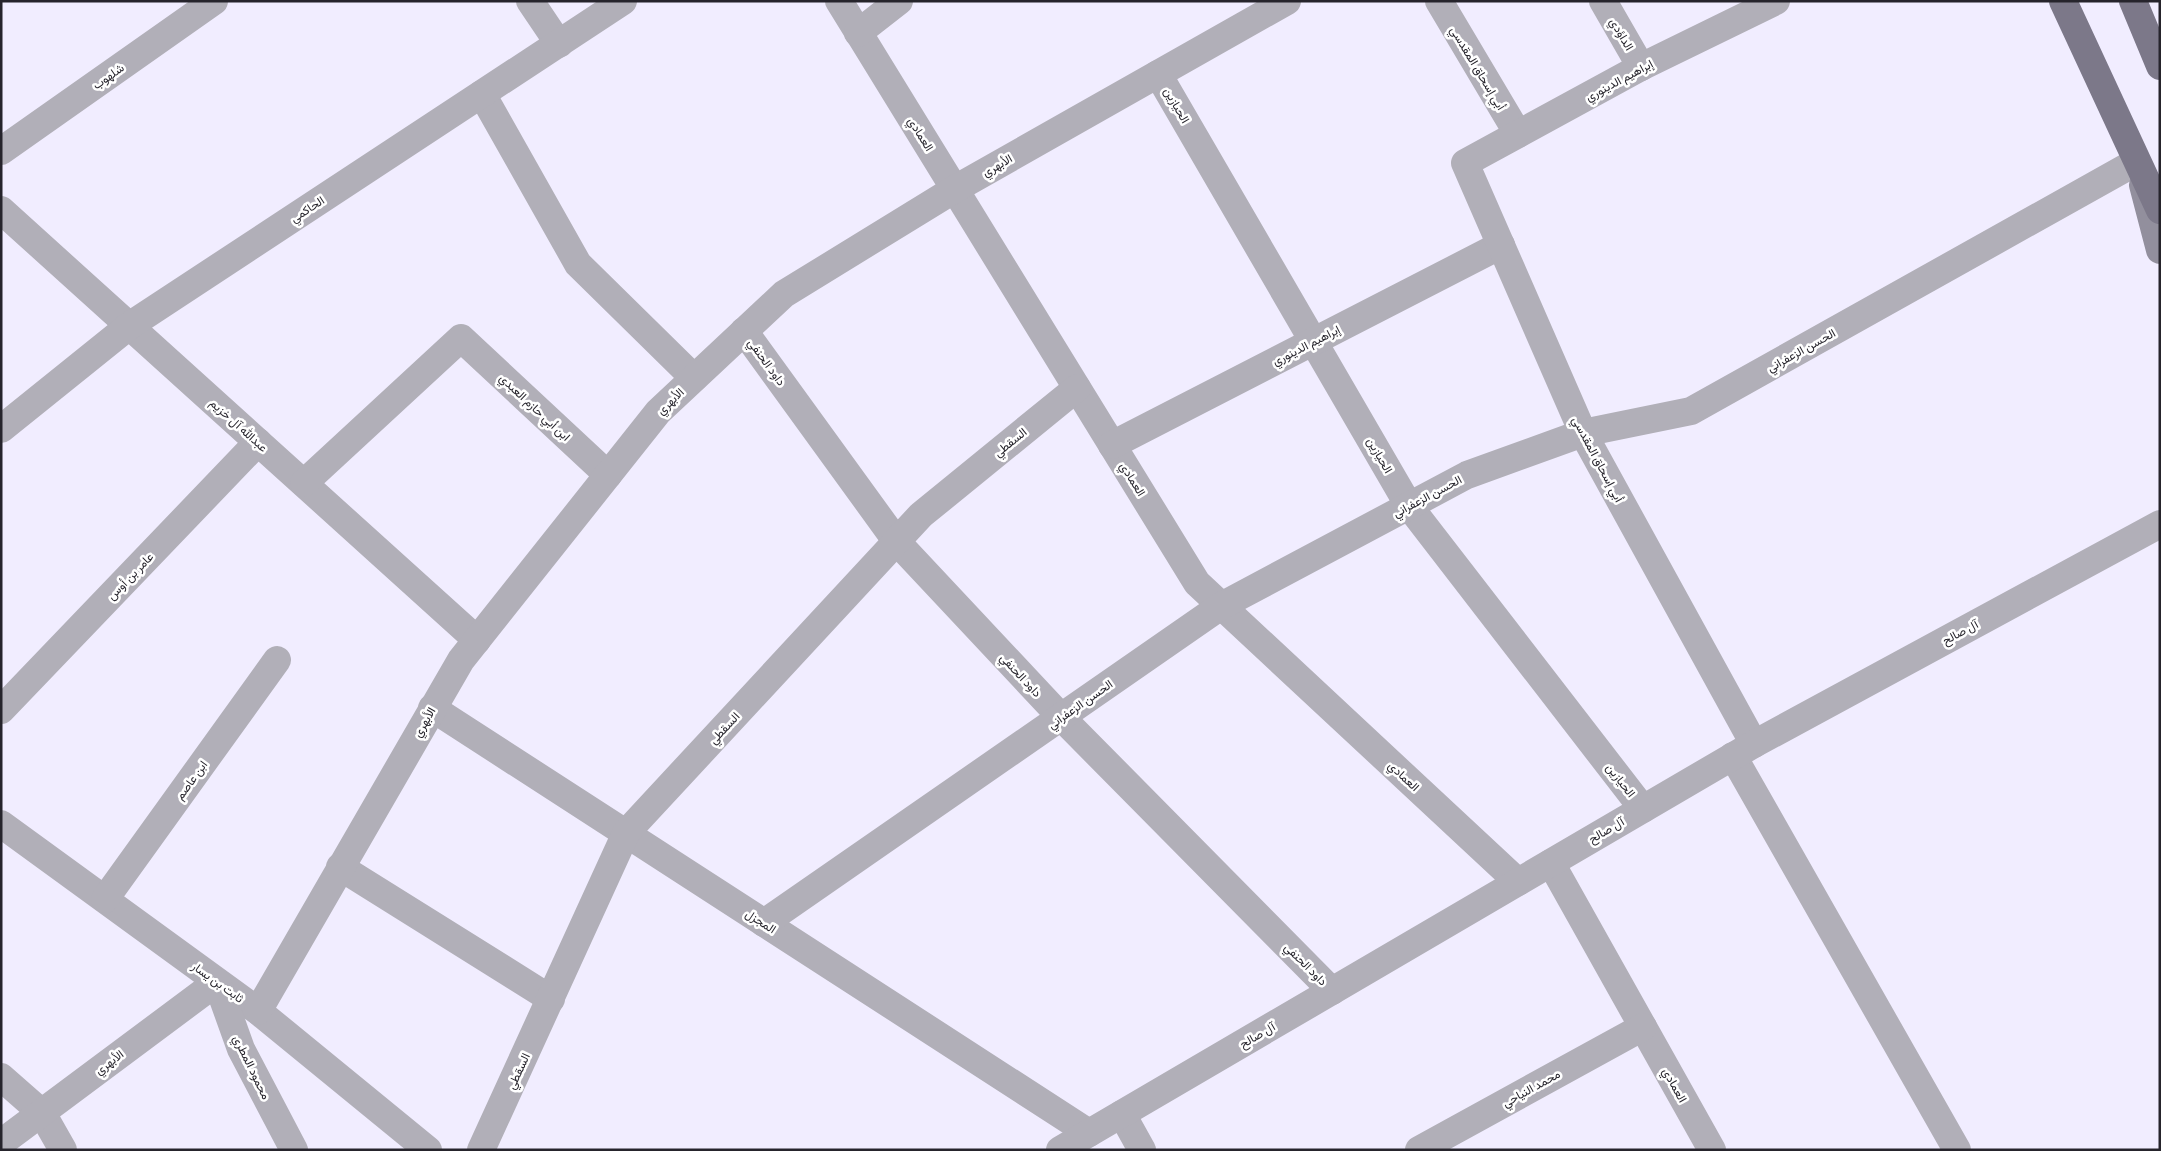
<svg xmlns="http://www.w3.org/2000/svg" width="2161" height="1151" font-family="'Titillium Web',Vazirmatn,sans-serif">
  <rect width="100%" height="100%" fill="#f1edff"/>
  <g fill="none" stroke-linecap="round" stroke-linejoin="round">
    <g stroke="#b1afb8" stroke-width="28">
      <path d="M530,1L559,44"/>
      <path d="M839,1L1197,583L1518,882"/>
      <path d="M1439,1L1518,134"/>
      <path d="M1603,1L1641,67"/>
      <path d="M858,33L899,1"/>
      <path d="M1158,74L1409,506L1643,809"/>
      <path d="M482,94L578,264L694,378"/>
      <path d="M1,151L214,1"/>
      <path d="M1,210L477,640"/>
      <path d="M744,331L897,542L1061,717L1332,991"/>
      <path d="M1,429L129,326L623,1"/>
      <path d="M1112,445L1501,245"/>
      <path d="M304,483L461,338L608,475"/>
      <path d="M432,708L1089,1133"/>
      <path d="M1,710L258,442"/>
      <path d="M1754,744L1583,433L1465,163L1641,67L1776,1"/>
      <path d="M1733,756L1957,1150"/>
      <path d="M1,824L258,1011L428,1150"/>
      <path d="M1551,863L1712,1150"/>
      <path d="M340,867L551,999"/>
      <path d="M105,899L277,660"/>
      <path d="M764,923L1221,606L1467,475L1583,433L1691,411L2136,162"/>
      <path d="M258,1011L461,660L658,412L784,294L955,189L1287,1"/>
      <path d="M1,1077L42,1113L63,1150"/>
      <path d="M1122,1114L1142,1150"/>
      <path d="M1,1143L217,982L241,1049L294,1150"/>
      <path d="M481,1150L626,833L921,515L1077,388"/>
      <path d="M1060,1150L1754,744L2160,524"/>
      <path d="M1419,1150L1643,1027"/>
    </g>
    <path stroke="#928f9d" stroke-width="28" d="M2143,185L2160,250"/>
    <g stroke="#7c7889" stroke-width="28">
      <path d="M2063,1L2160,210"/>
      <path d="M2133,1L2160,66"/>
    </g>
  </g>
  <g text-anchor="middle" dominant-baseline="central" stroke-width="5" stroke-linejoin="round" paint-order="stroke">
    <g font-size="12" fill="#26242c" stroke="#fff">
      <text transform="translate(1622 34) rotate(60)">الداؤدي</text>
      <text transform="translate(1478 68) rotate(59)">أبي إسحاق المقدسي</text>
      <text transform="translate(108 76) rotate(-35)">شلهوب</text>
      <text transform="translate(1619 80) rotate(-28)">إبراهيم الدينوري</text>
      <text transform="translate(1177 105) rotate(60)">الحيازين</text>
      <text transform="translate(921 134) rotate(58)">العمادي</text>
      <text transform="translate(997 165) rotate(-30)">الأبهري</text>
      <text transform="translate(307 209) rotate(-33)">الحاكمي</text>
      <text transform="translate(1306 345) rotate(-27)">إبراهيم الدينوري</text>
      <text transform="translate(1801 350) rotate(-29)">الحسن الزعفراني</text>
      <text transform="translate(767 362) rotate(54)">داود الحنفي</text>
      <text transform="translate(670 401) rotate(-44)">الأبهري</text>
      <text transform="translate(535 407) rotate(43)">ابن أبي حازم العبدي</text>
      <text transform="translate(239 425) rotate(42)">عبدالله آل خزيم</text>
      <text transform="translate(1010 442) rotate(-39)">السقطي</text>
      <text transform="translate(1380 455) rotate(60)">الحيازين</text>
      <text transform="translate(1598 459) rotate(62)">أبي إسحاق المقدسي</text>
      <text transform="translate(1133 479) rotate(58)">العمادي</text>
      <text transform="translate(1427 496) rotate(-28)">الحسن الزعفراني</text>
      <text transform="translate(130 576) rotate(-46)">عامر بن أوس</text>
      <text transform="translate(1960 632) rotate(-28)">آل صالح</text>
      <text transform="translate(1021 675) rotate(47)">داود الحنفي</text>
      <text transform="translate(1080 704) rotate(-35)">الحسن الزعفراني</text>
      <text transform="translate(424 722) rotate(-60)">الأبهري</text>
      <text transform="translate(724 728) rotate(-47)">السقطي</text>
      <text transform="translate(1404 776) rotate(43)">العمادي</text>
      <text transform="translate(191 780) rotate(-54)">ابن عاصم</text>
      <text transform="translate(1621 780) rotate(52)">الحيازين</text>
      <text transform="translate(1606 830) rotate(-30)">آل صالح</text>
      <text transform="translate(761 921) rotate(33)">المجزل</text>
      <text transform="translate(1306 964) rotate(45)">داود الحنفي</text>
      <text transform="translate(218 982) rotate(36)">ثابت بن يسار</text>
      <text transform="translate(1257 1035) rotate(-30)">آل صالح</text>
      <text transform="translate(109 1062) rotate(-37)">الأبهري</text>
      <text transform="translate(252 1067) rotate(64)">محمود المطري</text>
      <text transform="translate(518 1071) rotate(-65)">السقطي</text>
      <text transform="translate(1675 1085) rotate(61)">العمادي</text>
      <text transform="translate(1531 1088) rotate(-29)">محمد النياحي</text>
    </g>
  </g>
  <rect width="2161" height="1151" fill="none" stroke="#26242c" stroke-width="5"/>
</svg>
